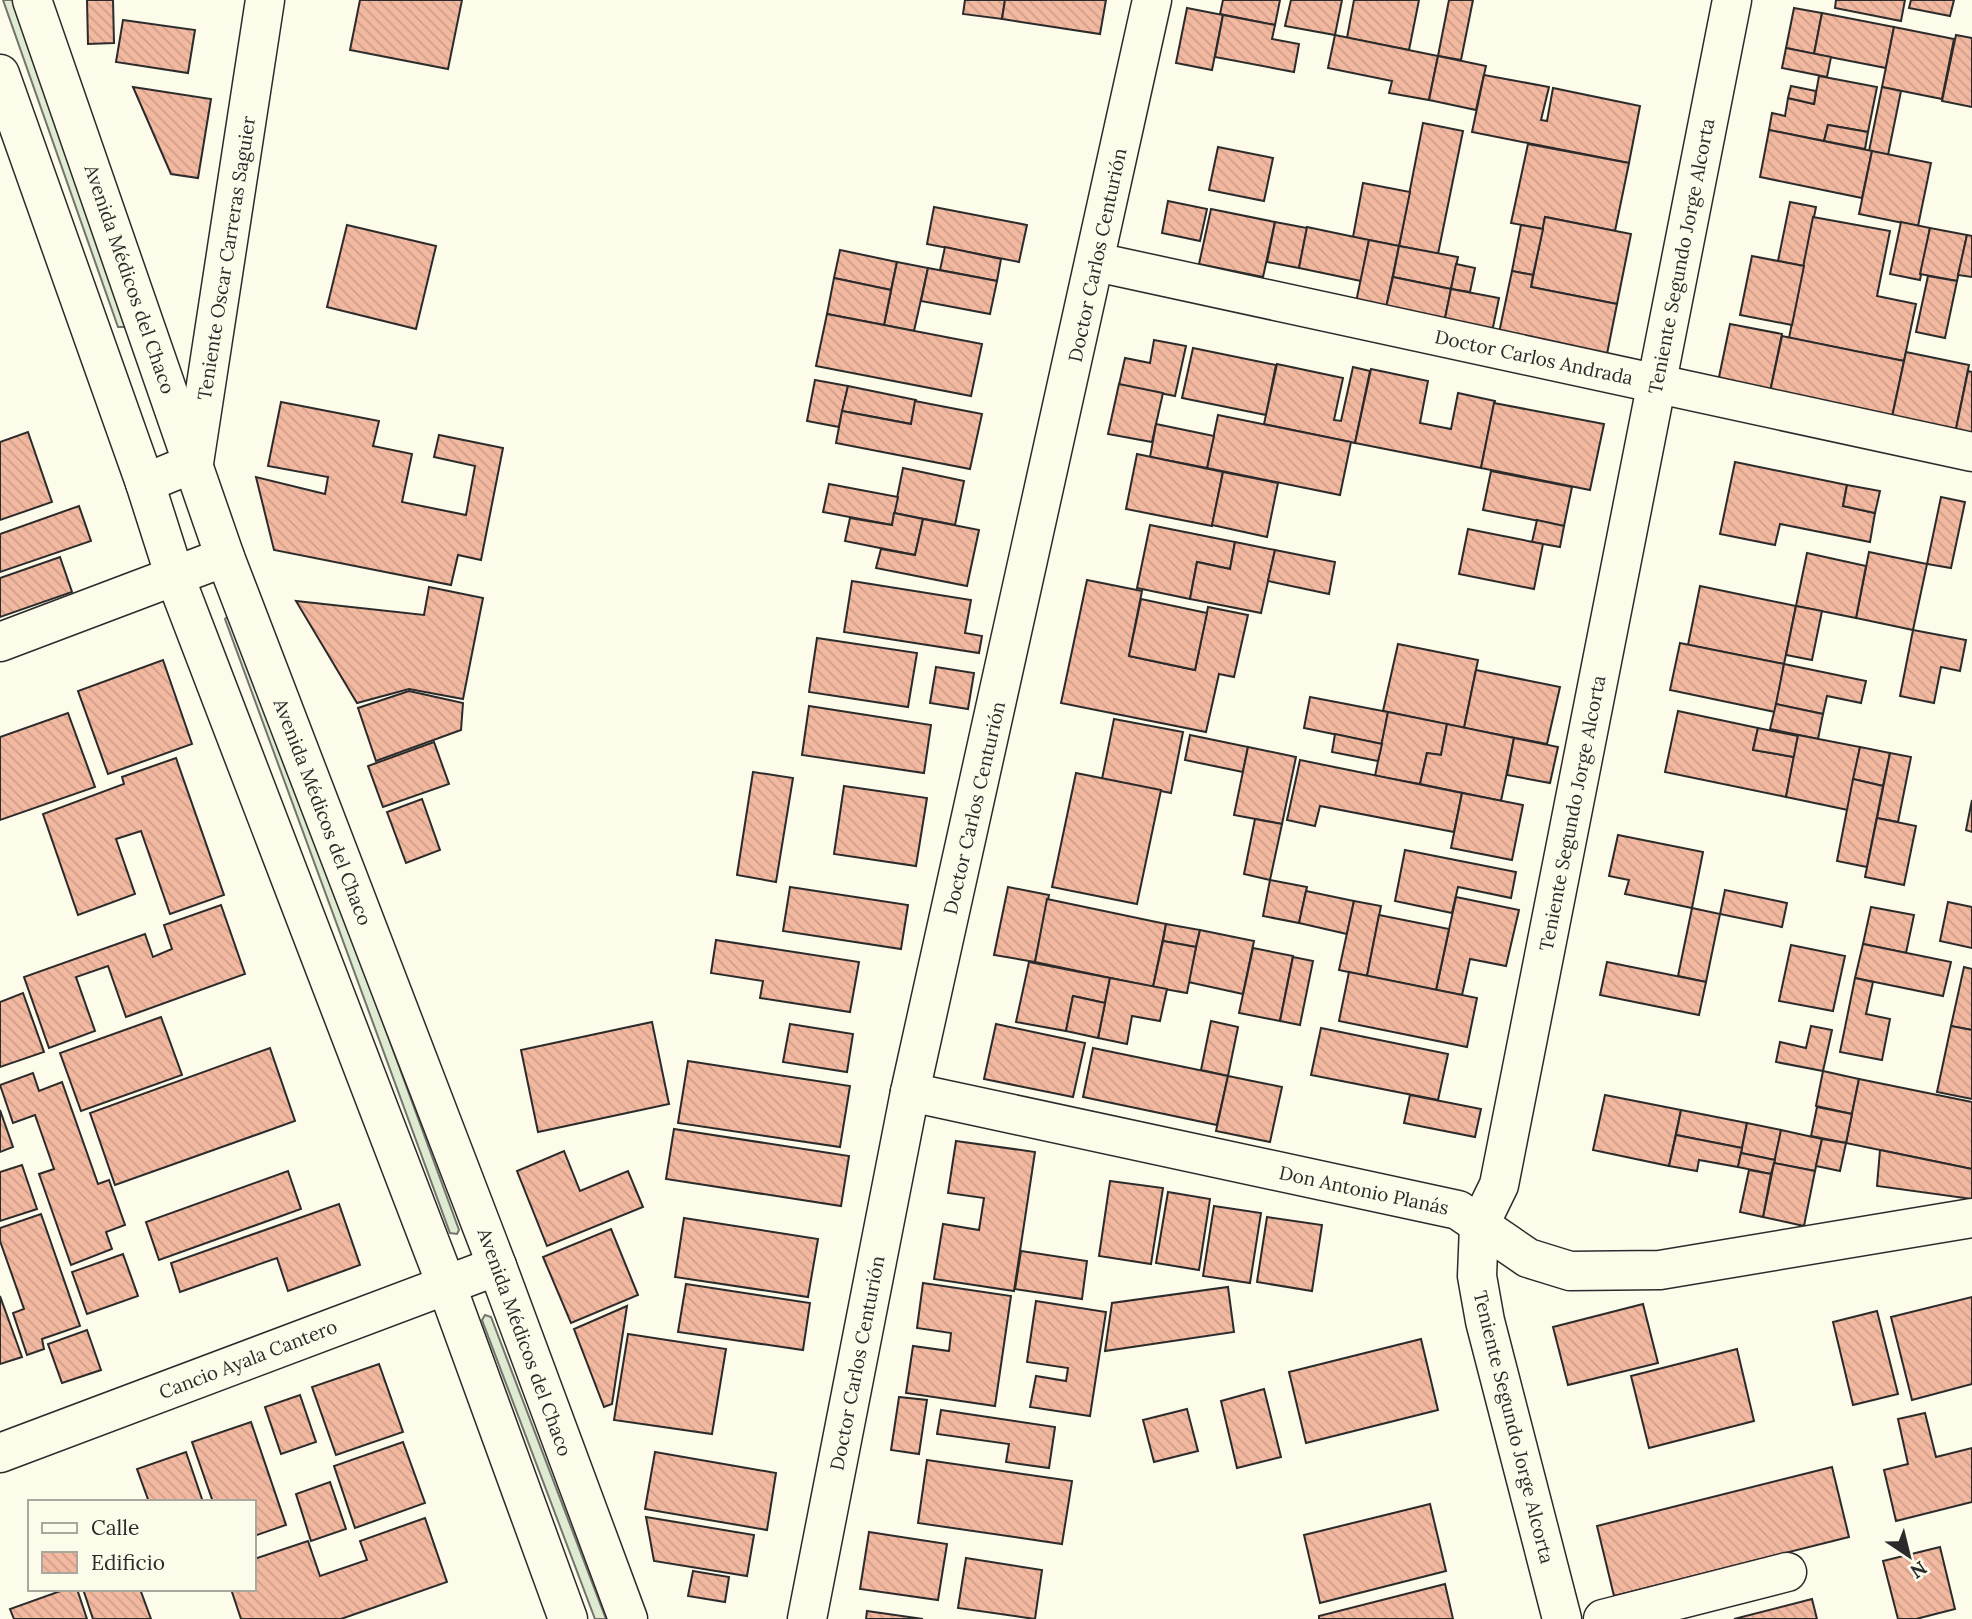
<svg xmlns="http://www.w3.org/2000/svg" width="1972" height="1619" font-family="Lora,serif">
  <defs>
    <pattern id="building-back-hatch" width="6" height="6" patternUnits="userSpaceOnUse" patternTransform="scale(1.75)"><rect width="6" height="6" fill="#f2b8a0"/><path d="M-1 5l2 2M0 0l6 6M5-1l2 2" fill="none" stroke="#d09e8a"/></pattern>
  </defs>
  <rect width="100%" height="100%" fill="#fdfbea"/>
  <g fill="#deebd1" stroke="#74746e" stroke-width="2">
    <path d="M3,0H13L127,323L125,327H118Z"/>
    <path d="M230,614L234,616L459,1230L457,1234L450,1233L225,619Z"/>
    <path d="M485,1315L491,1317L606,1619H595L482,1320Z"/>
  </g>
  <g fill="url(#building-back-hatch)" stroke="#2b2b2b" stroke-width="2">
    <path d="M87,0H113L114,43L88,44Z"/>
    <path d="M360,0H462L448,69L350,50Z"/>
    <path d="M965,0H1005L1002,19L963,14Z"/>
    <path d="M1005,0H1106L1100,34L1002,19Z"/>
    <path d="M1223,0H1280L1275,25L1220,14Z"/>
    <path d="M1291,0H1342L1335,35L1285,26Z"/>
    <path d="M1354,0H1419L1409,50L1347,38Z"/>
    <path d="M1449,0H1473L1461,60L1438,56Z"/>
    <path d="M1836,0H1905L1901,21L1835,8Z"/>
    <path d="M1911,0H1954L1950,16L1909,8Z"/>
    <path d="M1187,8L1223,15L1212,70L1176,63Z"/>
    <path d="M1794,8L1822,13L1814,54L1786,48Z"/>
    <path d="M1822,13L1894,27L1886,68L1814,54Z"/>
    <path d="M1223,15L1275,25L1272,39L1299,44L1294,72L1215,57Z"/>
    <path d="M123,20L195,30L188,73L116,62Z"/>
    <path d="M1894,27L1954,39L1942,99L1882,87Z"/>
    <path d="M1335,35L1438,56L1429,100L1389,93L1392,81L1328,68Z"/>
    <path d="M1956,35L1972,38V107L1942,101Z"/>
    <path d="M1786,48L1831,57L1827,77L1782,68Z"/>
    <path d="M1438,56L1486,66L1476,110L1429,100Z"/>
    <path d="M1484,75L1549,87L1541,120L1547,121L1553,88L1640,106L1629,163L1472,132Z"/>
    <path d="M1819,76L1877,87L1868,132L1828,125L1824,141L1769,130L1772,113L1785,116L1788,98L1814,104Z"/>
    <path d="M1791,86L1816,91L1814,104L1788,98Z"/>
    <path d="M133,87L211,99L198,178L171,174Z"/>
    <path d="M1882,87L1901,91L1888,155L1869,151Z"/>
    <path d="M1423,123L1463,131L1438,254L1399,246Z"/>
    <path d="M1828,125L1868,132L1865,149L1824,141Z"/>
    <path d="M1769,130L1872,151L1862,198L1760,177Z"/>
    <path d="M1528,144L1629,163L1615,231L1545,217L1543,229L1511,223Z"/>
    <path d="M1218,147L1273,158L1264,201L1209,190Z"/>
    <path d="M1872,151L1931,163L1918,226L1859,214Z"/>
    <path d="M1363,183L1410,192L1399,246L1353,237Z"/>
    <path d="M1168,201L1207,209L1200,241L1162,233Z"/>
    <path d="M1790,202L1816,207L1804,266L1778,261Z"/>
    <path d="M934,207L1027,225L1019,262L927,244Z"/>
    <path d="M1211,209L1275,222L1263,277L1199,264Z"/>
    <path d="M1545,217L1631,234L1617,304L1531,287Z"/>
    <path d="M1813,217L1890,231L1877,296L1916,304L1904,361L1789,338Z"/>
    <path d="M1275,222L1307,228L1299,268L1267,262Z"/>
    <path d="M1901,222L1930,228L1920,280L1890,274Z"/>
    <path d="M347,225L436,246L416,329L327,307Z"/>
    <path d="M1521,225L1543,229L1533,275L1512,271Z"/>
    <path d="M1307,227L1369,240L1361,281L1299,268Z"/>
    <path d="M1930,228L1967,235L1957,281L1920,274Z"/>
    <path d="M1967,235L1972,236V277L1958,275Z"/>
    <path d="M1369,240L1399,246L1386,308L1356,302Z"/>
    <path d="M1399,246L1458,257L1451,289L1393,277Z"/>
    <path d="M945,247L1001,259L997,281L940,270Z"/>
    <path d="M840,250L897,262L891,290L834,278Z"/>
    <path d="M1752,256L1804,266L1792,325L1740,315Z"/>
    <path d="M897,262L928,268L914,331L884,325Z"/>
    <path d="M1456,264L1475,268L1470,292L1451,289Z"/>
    <path d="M928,268L997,281L990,314L921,301Z"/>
    <path d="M1512,271L1533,275L1531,287L1617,304L1607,354L1499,333Z"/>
    <path d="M1928,276L1957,281L1945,338L1916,332Z"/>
    <path d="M1393,277L1451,289L1444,323L1385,312Z"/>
    <path d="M834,278L891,290L884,325L827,314Z"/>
    <path d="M1451,289L1499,298L1492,332L1444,323Z"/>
    <path d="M827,314L982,344L971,396L816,366Z"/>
    <path d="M1730,324L1782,334L1770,392L1718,382Z"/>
    <path d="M1782,336L1904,361L1892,417L1770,392Z"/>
    <path d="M1154,340L1186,346L1175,396L1119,385L1125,358L1150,363Z"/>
    <path d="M1193,348L1276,365L1266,415L1182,398Z"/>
    <path d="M1906,352L1969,365L1956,429L1892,417Z"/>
    <path d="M1277,364L1343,378L1334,420L1341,421L1353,367L1370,371L1355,443L1264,424Z"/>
    <path d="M1371,369L1428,381L1420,423L1451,429L1458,393L1495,401L1481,468L1355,443Z"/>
    <path d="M1968,371L1972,372V443L1956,429Z"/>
    <path d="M815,380L848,386L839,427L807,421Z"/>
    <path d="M1119,384L1163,393L1152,442L1108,434Z"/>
    <path d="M848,386L916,400L911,424L842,411Z"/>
    <path d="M915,401L982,414L970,469L836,443L842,411L911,424Z"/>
    <path d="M281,402L379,421L373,446L412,454L402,502L466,515L475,466L434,457L439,435L503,448L481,560L458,555L451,585L274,550L256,477L325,494L328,477L268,466Z"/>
    <path d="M1494,403L1604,424L1590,490L1481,468Z"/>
    <path d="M1218,415L1351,442L1340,495L1207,468Z"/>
    <path d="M1156,424L1214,436L1207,468L1150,457Z"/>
    <path d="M28,432L52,502L0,520V442Z"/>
    <path d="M1137,454L1223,472L1212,526L1126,509Z"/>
    <path d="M1735,462L1847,485L1843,506L1875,513L1870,542L1780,524L1775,545L1720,534Z"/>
    <path d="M903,468L964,481L955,525L894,513Z"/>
    <path d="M1491,471L1572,487L1564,526L1483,510Z"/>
    <path d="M1223,472L1278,483L1267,537L1212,525Z"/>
    <path d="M829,484L898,497L892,525L823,512Z"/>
    <path d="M1847,485L1880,491L1875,513L1843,506Z"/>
    <path d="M1941,497L1965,502L1951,568L1927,564Z"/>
    <path d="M79,506L91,541L0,572V534Z"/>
    <path d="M894,513L923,519L915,555L845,541L850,518L892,525Z"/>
    <path d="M923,519L979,530L967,586L876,568L881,549L915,555Z"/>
    <path d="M1537,520L1564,526L1560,547L1532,542Z"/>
    <path d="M1150,525L1235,542L1230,569L1197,562L1190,599L1137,588Z"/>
    <path d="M1468,529L1543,544L1534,589L1459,574Z"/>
    <path d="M1235,542L1275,550L1261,613L1190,599L1197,562L1230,569Z"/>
    <path d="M1275,550L1335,562L1329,594L1268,581Z"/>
    <path d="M1869,552L1927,564L1913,630L1856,618Z"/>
    <path d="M1807,553L1866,566L1856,618L1796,606Z"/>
    <path d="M60,557L72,592L0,617V578Z"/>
    <path d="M1087,580L1142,591L1129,656L1195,670L1208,607L1248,615L1234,677L1219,674L1206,732L1061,703Z"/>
    <path d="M852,581L971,600L965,633L982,636L979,653L844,632Z"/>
    <path d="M1700,586L1796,606L1784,664L1688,645Z"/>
    <path d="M429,587L483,598L463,699L409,689L357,703L296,601L424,615Z"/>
    <path d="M1141,599L1207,613L1195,670L1129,656Z"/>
    <path d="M1796,606L1822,611L1812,660L1786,655Z"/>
    <path d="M1913,630L1966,640L1960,671L1941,667L1934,703L1900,696Z"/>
    <path d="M817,638L917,653L908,707L809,692Z"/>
    <path d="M1680,643L1784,664L1775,712L1670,690Z"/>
    <path d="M1398,644L1478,660L1464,728L1383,711Z"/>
    <path d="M163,660L192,744L108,774L78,691Z"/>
    <path d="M1784,664L1866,681L1861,703L1827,696L1823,714L1776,704Z"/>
    <path d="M936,667L974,673L968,709L930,703Z"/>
    <path d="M1476,670L1560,687L1547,744L1464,728Z"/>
    <path d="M409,691L463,703L461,730L376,761L358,708Z"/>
    <path d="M1310,697L1388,712L1382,744L1304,728Z"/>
    <path d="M1776,704L1823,714L1818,739L1770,729Z"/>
    <path d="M809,706L931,725L924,773L802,755Z"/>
    <path d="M1678,711L1758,728L1753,750L1794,757L1786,797L1665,772Z"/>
    <path d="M1388,712L1447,724L1441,755L1427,753L1420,784L1375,776Z"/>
    <path d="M68,713L95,787L0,820V737Z"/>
    <path d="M1114,719L1183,732L1171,793L1102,779Z"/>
    <path d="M1447,724L1514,738L1501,801L1420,784L1427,753L1441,755Z"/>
    <path d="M1758,728L1798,736L1794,757L1753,750Z"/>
    <path d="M1335,734L1382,744L1378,761L1332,752Z"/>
    <path d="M1190,735L1248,747L1243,772L1185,760Z"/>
    <path d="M1798,735L1860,747L1848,810L1786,797Z"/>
    <path d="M1514,738L1558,747L1550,783L1507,775Z"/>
    <path d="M434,742L449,784L383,807L368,766Z"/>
    <path d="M1248,747L1296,757L1282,824L1234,815Z"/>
    <path d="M1860,747L1890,753L1883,786L1853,779Z"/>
    <path d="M1890,753L1911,757L1898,822L1877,818Z"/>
    <path d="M176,758L224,895L170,914L141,831L116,839L135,894L78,915L43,814L124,784L122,777Z"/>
    <path d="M1300,760L1462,793L1454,832L1320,806L1315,826L1287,820Z"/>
    <path d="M753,772L793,778L776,882L737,875Z"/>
    <path d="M1076,773L1161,790L1137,904L1052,887Z"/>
    <path d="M1853,779L1883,786L1867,867L1837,861Z"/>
    <path d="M844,786L927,798L916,866L834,854Z"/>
    <path d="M1462,793L1523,805L1512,860L1451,848Z"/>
    <path d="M422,799L440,850L406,863L387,812Z"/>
    <path d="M1972,800V832L1966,830Z"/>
    <path d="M1877,818L1916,826L1904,885L1865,877Z"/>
    <path d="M1255,819L1282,824L1270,880L1244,874Z"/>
    <path d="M1618,835L1703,852L1692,908L1625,894L1629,880L1609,876Z"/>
    <path d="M1405,850L1516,872L1511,898L1458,887L1452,913L1395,901Z"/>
    <path d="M1270,880L1307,887L1299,923L1263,916Z"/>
    <path d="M790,887L908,905L901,949L783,931Z"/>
    <path d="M1008,887L1049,895L1035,962L994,955Z"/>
    <path d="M1725,890L1787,903L1782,927L1720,914Z"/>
    <path d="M1306,891L1354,901L1347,934L1299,923Z"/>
    <path d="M1456,897L1519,910L1506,966L1470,959L1462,995L1436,990Z"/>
    <path d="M1047,899L1166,924L1153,987L1035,962Z"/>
    <path d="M1354,901L1381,906L1367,976L1339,970Z"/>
    <path d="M1948,902L1972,907V948L1940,941Z"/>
    <path d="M221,905L245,974L126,1017L108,966L76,977L95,1031L49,1048L24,977L145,934L153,957L172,949L164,925Z"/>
    <path d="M1871,907L1914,915L1906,953L1863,944Z"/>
    <path d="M1692,908L1720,914L1706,982L1678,976Z"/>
    <path d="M1379,915L1449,929L1436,990L1367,976Z"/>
    <path d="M1166,924L1200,930L1196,947L1163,941Z"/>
    <path d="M1200,930L1254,941L1243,994L1188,982Z"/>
    <path d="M716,940L859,962L850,1012L760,998L763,981L711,973Z"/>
    <path d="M1163,941L1196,947L1187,993L1153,987Z"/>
    <path d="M1863,944L1951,962L1943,996L1855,978Z"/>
    <path d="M1791,945L1845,956L1833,1011L1779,1001Z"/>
    <path d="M1253,948L1293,956L1280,1021L1239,1013Z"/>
    <path d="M1293,957L1313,961L1300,1025L1280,1021Z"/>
    <path d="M1029,962L1110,978L1105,1003L1073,996L1066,1031L1016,1022Z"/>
    <path d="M1607,962L1706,982L1699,1015L1600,995Z"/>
    <path d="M1964,967L1972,969V1030L1951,1026Z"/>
    <path d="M1349,972L1477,998L1467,1047L1339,1021Z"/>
    <path d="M1110,978L1167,989L1160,1021L1132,1016L1127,1044L1098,1038Z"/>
    <path d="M1855,978L1873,982L1866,1014L1890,1019L1882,1060L1840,1052Z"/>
    <path d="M23,993L44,1052L0,1067V1002Z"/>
    <path d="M1073,996L1105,1003L1098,1038L1066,1031Z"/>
    <path d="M161,1017L182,1075L81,1111L60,1053Z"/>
    <path d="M1211,1021L1238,1027L1228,1076L1201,1070Z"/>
    <path d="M652,1022L669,1104L538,1132L521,1050Z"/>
    <path d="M790,1024L853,1034L847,1072L783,1062Z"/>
    <path d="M996,1024L1085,1043L1073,1097L984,1079Z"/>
    <path d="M1811,1026L1832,1030L1823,1071L1776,1062L1780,1042L1806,1048Z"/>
    <path d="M1951,1026L1972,1030V1099L1937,1092Z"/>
    <path d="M1321,1028L1448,1054L1438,1100L1311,1075Z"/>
    <path d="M270,1048L295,1121L115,1185L90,1113Z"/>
    <path d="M1093,1048L1228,1076L1217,1125L1083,1097Z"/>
    <path d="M688,1061L850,1086L840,1147L678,1123Z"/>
    <path d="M1823,1071L1859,1079L1852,1114L1816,1106Z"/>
    <path d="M33,1073L39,1091L62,1082L98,1184L109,1180L125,1225L106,1232L112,1249L71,1265L39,1174L54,1169L35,1115L13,1123L0,1085Z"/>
    <path d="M1228,1076L1282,1087L1270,1142L1216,1131Z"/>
    <path d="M1859,1079L1972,1102V1169L1846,1143Z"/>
    <path d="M1410,1095L1481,1109L1475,1137L1404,1123Z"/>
    <path d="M1605,1095L1681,1110L1669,1166L1593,1150Z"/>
    <path d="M1817,1107L1852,1114L1846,1143L1811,1136Z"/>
    <path d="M0,1110L13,1147L0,1152Z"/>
    <path d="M1681,1110L1747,1123L1742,1148L1676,1135Z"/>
    <path d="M1747,1123L1781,1130L1775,1160L1741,1153Z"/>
    <path d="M674,1129L849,1156L841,1206L666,1179Z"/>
    <path d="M1781,1130L1822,1139L1815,1171L1774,1163Z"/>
    <path d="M1676,1135L1742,1148L1738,1167L1699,1160L1697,1171L1669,1166Z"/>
    <path d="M1822,1139L1846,1143L1840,1171L1816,1166Z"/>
    <path d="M956,1141L1035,1152L1014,1291L934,1279L943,1224L979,1230L984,1198L948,1193Z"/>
    <path d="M1880,1150L1972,1169V1199L1877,1186Z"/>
    <path d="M564,1151L580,1191L628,1171L643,1207L547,1246L517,1171Z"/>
    <path d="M1741,1153L1775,1160L1771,1174L1738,1167Z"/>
    <path d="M1774,1163L1815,1171L1804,1226L1763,1217Z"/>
    <path d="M22,1165L37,1209L0,1221V1172Z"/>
    <path d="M1749,1170L1771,1174L1763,1217L1740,1212Z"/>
    <path d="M288,1171L301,1209L159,1260L146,1222Z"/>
    <path d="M1110,1181L1163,1188L1151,1264L1099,1256Z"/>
    <path d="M1168,1192L1210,1199L1199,1270L1156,1263Z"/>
    <path d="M339,1204L360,1265L288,1291L277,1258L180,1292L171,1263Z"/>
    <path d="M1214,1206L1261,1213L1250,1283L1203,1276Z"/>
    <path d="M41,1214L80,1326L42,1339L44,1349L27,1355L13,1313L24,1309L0,1241V1228Z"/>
    <path d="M1267,1217L1322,1225L1312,1291L1257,1282Z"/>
    <path d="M684,1218L818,1239L808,1297L675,1277Z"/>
    <path d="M611,1229L638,1295L571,1323L543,1257Z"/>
    <path d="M1021,1251L1087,1261L1082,1299L1015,1289Z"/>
    <path d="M123,1254L138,1296L87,1314L72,1272Z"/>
    <path d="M923,1283L1011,1296L995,1406L906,1393L913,1346L949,1351L951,1333L917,1328Z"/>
    <path d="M686,1284L810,1303L803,1350L678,1332Z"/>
    <path d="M1228,1287L1234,1332L1105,1351L1112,1303Z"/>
    <path d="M0,1296L22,1357L0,1364Z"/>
    <path d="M1972,1297V1384L1912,1400L1891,1317Z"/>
    <path d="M1036,1301L1106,1312L1090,1416L1030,1407L1036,1376L1066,1381L1068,1368L1027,1362Z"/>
    <path d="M1643,1304L1658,1363L1568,1385L1553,1327Z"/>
    <path d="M627,1306L612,1404L604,1407L574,1329Z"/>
    <path d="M1877,1311L1898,1394L1853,1405L1833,1322Z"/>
    <path d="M87,1330L101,1370L62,1383L48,1344Z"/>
    <path d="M628,1334L726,1349L712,1434L614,1420Z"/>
    <path d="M1421,1339L1438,1410L1306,1443L1289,1372Z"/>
    <path d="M1737,1349L1754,1421L1649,1448L1631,1376Z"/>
    <path d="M379,1364L403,1432L336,1455L312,1387Z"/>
    <path d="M1264,1389L1281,1457L1237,1468L1221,1401Z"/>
    <path d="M300,1395L316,1442L281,1454L265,1407Z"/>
    <path d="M899,1397L927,1400L919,1454L891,1450Z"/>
    <path d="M1187,1409L1198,1451L1154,1462L1143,1420Z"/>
    <path d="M941,1410L1055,1427L1049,1468L1006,1462L1009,1444L937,1434Z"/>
    <path d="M1925,1413L1936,1457L1972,1448V1502L1896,1521L1884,1470L1908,1464L1898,1419Z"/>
    <path d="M251,1422L286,1525L254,1536V1502H213L192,1442Z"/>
    <path d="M403,1442L425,1503L355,1528L334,1466Z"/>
    <path d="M186,1452L203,1502H149L137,1469Z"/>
    <path d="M655,1452L776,1473L767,1530L645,1509Z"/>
    <path d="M927,1460L1072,1481L1062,1544L918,1523Z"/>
    <path d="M1832,1467L1849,1537L1614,1596L1597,1526Z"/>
    <path d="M330,1482L346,1529L311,1541L296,1494Z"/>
    <path d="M1430,1504L1446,1571L1320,1603L1304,1535Z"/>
    <path d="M646,1517L754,1535L747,1576L654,1561Z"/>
    <path d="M425,1518L447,1582L341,1619H241L231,1589H254V1559L308,1541L320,1576L367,1560L360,1541Z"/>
    <path d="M869,1532L947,1544L938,1600L860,1589Z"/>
    <path d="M1940,1547L1955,1609L1916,1619H1898L1883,1561Z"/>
    <path d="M966,1558L1042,1570L1035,1619L958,1608Z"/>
    <path d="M693,1571L729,1577L725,1602L688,1596Z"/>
    <path d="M1445,1584L1453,1619H1319V1616Z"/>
    <path d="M66,1589H77L87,1619H14L10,1609Z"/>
    <path d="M83,1589H140L151,1619H93Z"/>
    <path d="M1812,1599L1817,1619H1734Z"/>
    <path d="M867,1611L923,1619H866Z"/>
  </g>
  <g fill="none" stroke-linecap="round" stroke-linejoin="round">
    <g stroke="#2b2b2b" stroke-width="41">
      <g id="minor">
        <path d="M1096,262L1972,452"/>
        <path d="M145,483L194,463L265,0"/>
        <path d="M0,642L225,557"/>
        <path d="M910,1092L1458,1210L1528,1258L1570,1271L1660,1270L1972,1218"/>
        <path d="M0,1453L497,1266"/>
        <path d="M807,1619L910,1092L1152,0"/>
        <path d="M1562,1619L1485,1321L1477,1276L1479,1226L1499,1185L1732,0"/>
        <path d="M1603,1619L1787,1572"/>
      </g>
    </g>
    <g stroke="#2b2b2b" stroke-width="41">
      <g id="major">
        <path d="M32,0L225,557L497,1266L628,1619"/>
        <path d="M0,74L145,483L175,577L446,1284L568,1619"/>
      </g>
    </g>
    <use href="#minor" stroke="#fdfbea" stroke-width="38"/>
    <use href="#major" stroke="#fdfbea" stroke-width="38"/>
  </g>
  <g text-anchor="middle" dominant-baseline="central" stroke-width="5" stroke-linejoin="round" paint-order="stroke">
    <g font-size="19" fill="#2b2b2b" stroke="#fdfbea">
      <text transform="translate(1097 255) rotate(-78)">Doctor Carlos Centurión</text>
      <text transform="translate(1681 256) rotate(-79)">Teniente Segundo Jorge Alcorta</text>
      <text transform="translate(226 258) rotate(-81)">Teniente Oscar Carreras Saguier</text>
      <text transform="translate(130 279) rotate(71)">Avenida Médicos del Chaco</text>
      <text transform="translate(1534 357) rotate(12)">Doctor Carlos Andrada</text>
      <text transform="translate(974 808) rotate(-77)">Doctor Carlos Centurión</text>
      <text transform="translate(323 812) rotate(69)">Avenida Médicos del Chaco</text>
      <text transform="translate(1572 813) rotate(-79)">Teniente Segundo Jorge Alcorta</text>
      <text transform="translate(1364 1190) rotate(12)">Don Antonio Planás</text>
      <text transform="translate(525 1342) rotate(70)">Avenida Médicos del Chaco</text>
      <text transform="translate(248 1359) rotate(-21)">Cancio Ayala Cantero</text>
      <text transform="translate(857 1363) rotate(-79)">Doctor Carlos Centurión</text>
      <text transform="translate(1514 1427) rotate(76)">Teniente Segundo Jorge Alcorta</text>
    </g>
  </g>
  <rect x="28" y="1500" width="228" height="91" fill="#fdfbea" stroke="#a9a89e" stroke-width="2"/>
  <rect x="42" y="1523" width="35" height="10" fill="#fdfbea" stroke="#a9a89e" stroke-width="2"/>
  <text x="91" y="1535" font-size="21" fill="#2b2b2b">Calle</text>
  <rect x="42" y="1552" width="35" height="21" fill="url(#building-back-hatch)" stroke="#a9a89e" stroke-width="2"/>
  <text x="91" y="1570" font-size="21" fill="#2b2b2b">Edificio</text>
  <g transform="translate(1909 1556) rotate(145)" stroke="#fdfbea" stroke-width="5" paint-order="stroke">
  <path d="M0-5L12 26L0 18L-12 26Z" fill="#2b2b2b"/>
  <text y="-10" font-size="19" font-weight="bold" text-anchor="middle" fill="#2b2b2b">N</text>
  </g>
</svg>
